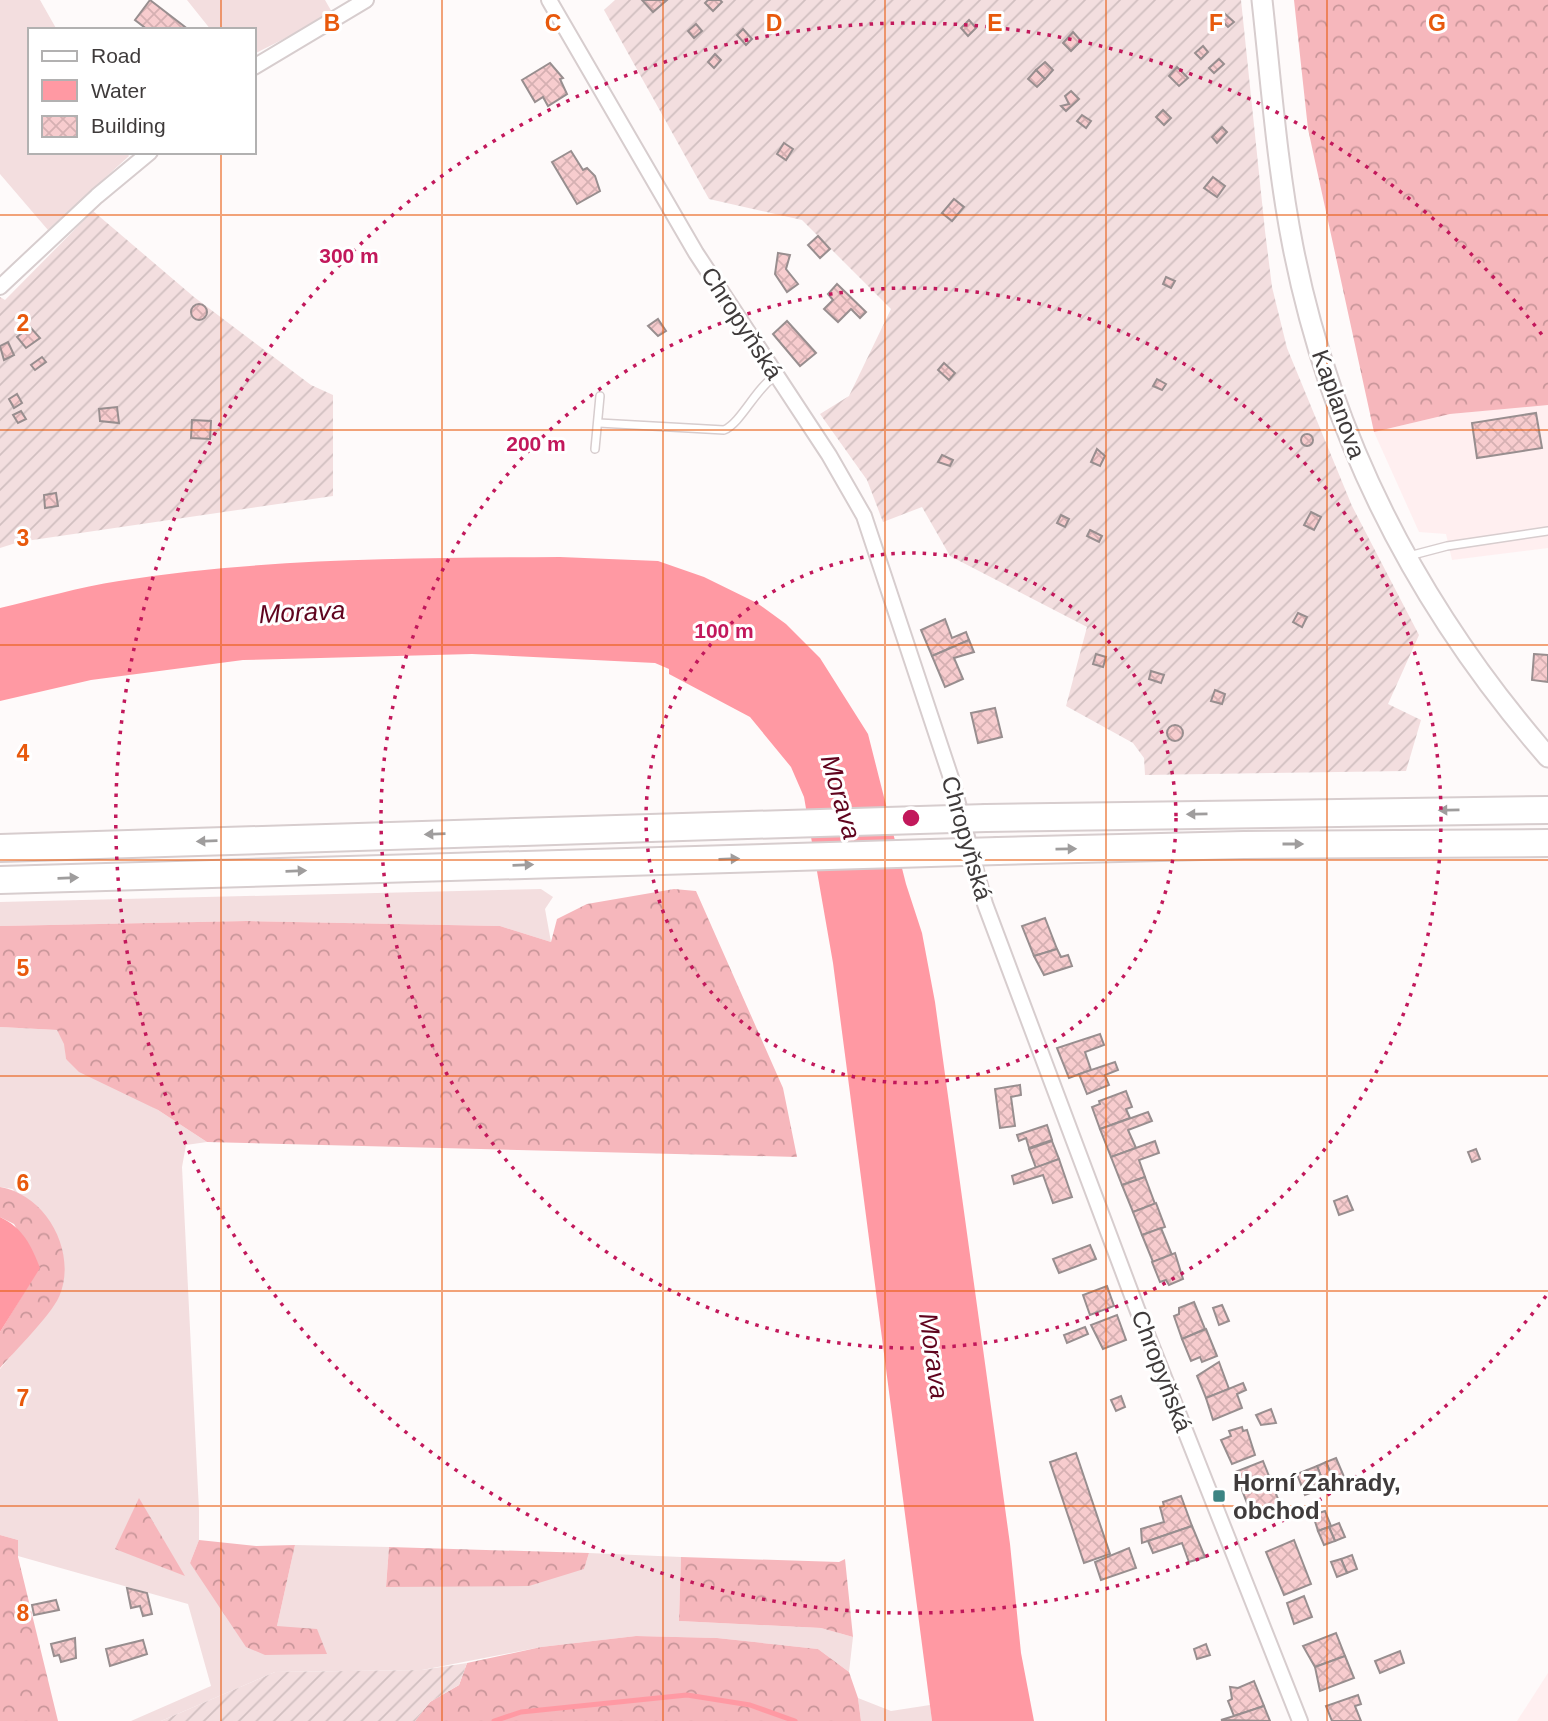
<svg xmlns="http://www.w3.org/2000/svg" width="1548" height="1721" font-family="Helvetica,sans-serif">
  <defs>
    <pattern id="forest-crowns" width="20" height="18" patternUnits="userSpaceOnUse" patternTransform="scale(1.75)"><rect width="20" height="18" fill="#f6b7bc"/><path d="M2 6a3 3 0 1 1 6 0M12 15a3 3 0 1 1 6 0" fill="none" stroke="#c9969a"/></pattern>
    <pattern id="garden-furrows" width="10" height="10" patternUnits="userSpaceOnUse" patternTransform="scale(1.75)"><rect width="10" height="10" fill="#f3dedf"/><path d="M-1 1l2-2M0 10L10 0M9 11l2-2" fill="none" stroke="#d1bfc0"/></pattern>
    <pattern id="building-cross-hatch" width="8" height="8" patternUnits="userSpaceOnUse" patternTransform="scale(1.75)"><rect width="8" height="8" fill="#f7ccce"/><path d="M0 0l8 8M0 8l8-8" fill="none" stroke="#d5b0b2"/></pattern>
  </defs>
  <rect width="100%" height="100%" fill="#fefafa"/>
  <g fill="#ffeff0">
    <path d="M1536,405H1548V548L1452,560L1446,534L1419,532L1374,432L1450,414Z"/>
    <path d="M1548,1673V1721H1517Z"/>
  </g>
  <g fill="#f3dedf">
    <path d="M0,0H40L57,30H30V152H126L129,156L48,230L0,174Z"/>
    <path d="M187,0H325L333,14L254,54V30H211Z"/>
    <path d="M541,889L553,897L545,909L551,942L500,926L247,921L0,926V902Z"/>
    <path d="M0,1027L57,1030L65,1044L66,1059L158,1110L207,1142L186,1145L182,1167L199,1510V1540L190,1563L277,1626L295,1545L389,1547L386,1586L584,1569L589,1553L681,1557L679,1621L821,1628L853,1637L849,1672L818,1649L717,1638L636,1636L541,1647L422,1670L275,1672L161,1721H131L211,1686L188,1604L18,1556V1540L0,1535V1369L59,1297L13,1189L0,1187Z"/>
    <path d="M858,1698L891,1711L930,1705L932,1721H861Z"/>
  </g>
  <g fill="url(#forest-crowns)">
    <path d="M1294,0H1548V405L1450,414L1374,432L1308,129Z"/>
    <path d="M674,889L696,891L783,1088L797,1157L207,1142L158,1110L79,1072L66,1059L64,1044L57,1030L0,1027V926L247,921L500,926L551,942L557,919L587,904Z"/>
    <path d="M0,1187C47,1195 78,1253 59,1297C50,1316 15,1351 0,1368V1332L39,1268L14,1224L0,1217Z"/>
    <path d="M139,1498L185,1576L115,1549Z"/>
    <path d="M0,1535L18,1540V1557L58,1721H0Z"/>
    <path d="M199,1540L256,1546L295,1545L277,1626L317,1629L327,1654L265,1655L246,1647L190,1563Z"/>
    <path d="M389,1547L589,1553L584,1569L529,1586L386,1587Z"/>
    <path d="M681,1557L839,1562L845,1559L853,1637L821,1628L679,1621Z"/>
    <path d="M636,1636L717,1638L818,1649L849,1672L858,1698L861,1721H415L430,1702L459,1685L467,1663L541,1647Z"/>
  </g>
  <g fill="url(#garden-furrows)">
    <path d="M615,0H1241L1265,231L1272,287L1287,348L1352,506L1419,635L1388,704L1421,720L1406,771L1145,775L1144,758L1133,743L1066,706L1087,627L950,556L922,507L883,522L867,480L820,414L849,396L891,309L802,220L709,199L604,10Z"/>
    <path d="M93,211L194,297L311,385L333,395V496L19,542L0,548V297L5,300Z"/>
    <path d="M467,1663L459,1685L430,1702L415,1721H161L275,1672L422,1670Z"/>
  </g>
  <g fill="#ff99a3">
    <path d="M560,557L658,561L704,577L757,603L786,624L820,658L868,734L906,884L922,933L935,1002L1010,1544L1021,1653L1034,1721H932L833,963L804,797L791,767L750,717L669,674V669L655,663L472,654L243,660L91,680L0,701V608C39,599 79,587 119,581C265,558 413,558 560,557Z"/>
    <path d="M0,1217C23,1228 31,1245 40,1268L0,1332Z"/>
  </g>
  <g fill="none" stroke-linecap="round" stroke-linejoin="round">
    <path stroke="#ff99a3" stroke-width="5" d="M494,1721L521,1712L687,1695L750,1705L795,1721"/>
  </g>
  <g fill="url(#building-cross-hatch)" stroke="#988e8f" stroke-width="2">
    <path d="M150,0L189,30H148L135,20Z"/>
    <path d="M642,0H667L653,12Z"/>
    <path d="M708,0H720L722,2L713,11L705,3Z"/>
    <path d="M1224,13L1234,22L1228,27L1219,18Z"/>
    <path d="M969,20L976,28L968,36L961,28Z"/>
    <path d="M696,24L702,31L694,38L688,31Z"/>
    <path d="M743,29L752,39L746,45L737,35Z"/>
    <path d="M1073,32L1081,41L1071,51L1063,43Z"/>
    <path d="M1203,46L1208,52L1201,59L1195,53Z"/>
    <path d="M715,54L721,60L714,68L708,62Z"/>
    <path d="M1219,59L1224,64L1214,73L1209,68Z"/>
    <path d="M1045,62L1053,70L1045,79L1036,70Z"/>
    <path d="M550,63L563,78L560,79L567,94L548,106L543,97L535,102L522,80Z"/>
    <path d="M1177,67L1188,78L1179,86L1169,76Z"/>
    <path d="M1036,70L1045,79L1037,87L1028,79Z"/>
    <path d="M1071,91L1079,99L1066,111L1061,106L1069,104L1065,96Z"/>
    <path d="M1163,110L1171,118L1164,125L1156,117Z"/>
    <path d="M1082,115L1091,121L1086,128L1077,121Z"/>
    <path d="M1222,127L1227,132L1217,143L1212,137Z"/>
    <path d="M784,143L793,149L786,160L777,154Z"/>
    <path d="M571,151L583,170L587,168L595,176L600,191L577,204L552,162Z"/>
    <path d="M1213,177L1225,186L1217,197L1204,188Z"/>
    <path d="M954,199L964,207L952,221L942,213Z"/>
    <path d="M818,236L830,249L820,258L808,245Z"/>
    <path d="M778,253L790,255L786,269L798,284L787,292L775,274Z"/>
    <path d="M1166,277L1175,281L1171,288L1163,284Z"/>
    <path d="M837,284L866,312L860,318L851,309L838,322L824,309L833,300L828,294Z"/>
    <circle cx="199" cy="312" r="8"/>
    <path d="M658,319L666,331L658,336L648,326Z"/>
    <path d="M787,321L816,353L800,366L773,334Z"/>
    <path d="M30,327L40,338L26,348L17,337Z"/>
    <path d="M8,342L14,355L4,360L0,346Z"/>
    <path d="M42,357L46,362L35,370L31,365Z"/>
    <path d="M944,363L955,373L949,380L938,370Z"/>
    <path d="M1157,379L1166,384L1162,390L1153,386Z"/>
    <path d="M17,394L22,403L14,408L9,399Z"/>
    <path d="M117,407L119,423L100,421L99,409Z"/>
    <path d="M21,411L26,419L18,423L13,415Z"/>
    <path d="M1536,413L1542,448L1477,458L1472,423Z"/>
    <path d="M192,420L211,421L210,439L191,438Z"/>
    <circle cx="1307" cy="440" r="6"/>
    <path d="M1097,449L1105,456L1100,466L1091,462Z"/>
    <path d="M942,455L953,460L950,466L938,462Z"/>
    <path d="M56,493L58,506L45,508L44,495Z"/>
    <path d="M1311,512L1321,517L1314,530L1304,525Z"/>
    <path d="M1061,515L1069,519L1065,527L1057,523Z"/>
    <path d="M1090,530L1102,536L1099,542L1087,536Z"/>
    <path d="M1298,613L1307,617L1302,627L1293,622Z"/>
    <path d="M945,619L952,638L966,632L969,640L932,656L921,630Z"/>
    <path d="M969,640L974,652L954,658L963,679L945,687L932,656Z"/>
    <path d="M1096,654L1106,657L1103,667L1093,664Z"/>
    <path d="M1534,654L1548,655V682L1532,680Z"/>
    <path d="M1151,671L1164,675L1161,683L1149,679Z"/>
    <path d="M1215,690L1225,694L1222,704L1211,701Z"/>
    <path d="M995,708L1002,737L978,743L971,713Z"/>
    <circle cx="1175" cy="733" r="8"/>
    <path d="M1045,918L1057,949L1034,956L1022,926Z"/>
    <path d="M1057,949L1061,957L1068,955L1072,966L1044,975L1034,956Z"/>
    <path d="M1100,1034L1104,1045L1085,1052L1091,1070L1069,1078L1057,1048Z"/>
    <path d="M1115,1062L1118,1070L1105,1075L1109,1085L1087,1094L1079,1074Z"/>
    <path d="M1020,1085L1021,1095L1011,1097L1015,1126L1000,1128L995,1089Z"/>
    <path d="M1126,1091L1132,1107L1126,1109L1130,1118L1100,1129L1092,1107L1100,1104L1099,1101Z"/>
    <path d="M1148,1112L1152,1121L1128,1130L1136,1148L1111,1157L1100,1129Z"/>
    <path d="M1047,1125L1052,1140L1029,1148L1026,1138L1019,1141L1017,1135Z"/>
    <path d="M1052,1141L1059,1159L1036,1168L1029,1149Z"/>
    <path d="M1155,1141L1159,1153L1139,1160L1145,1177L1122,1185L1111,1157Z"/>
    <path d="M1476,1149L1480,1159L1472,1162L1468,1152Z"/>
    <path d="M1059,1159L1072,1197L1053,1203L1043,1175L1014,1184L1012,1176Z"/>
    <path d="M1145,1177L1155,1204L1133,1212L1122,1185Z"/>
    <path d="M1347,1196L1353,1210L1339,1215L1334,1201Z"/>
    <path d="M1156,1203L1165,1227L1142,1235L1133,1212Z"/>
    <path d="M1161,1228L1172,1255L1153,1262L1142,1235Z"/>
    <path d="M1090,1245L1096,1259L1059,1273L1053,1259Z"/>
    <path d="M1175,1253L1183,1279L1169,1285L1166,1280L1160,1282L1152,1262Z"/>
    <path d="M1107,1286L1114,1306L1090,1315L1083,1295Z"/>
    <path d="M1194,1302L1205,1329L1182,1339L1174,1316L1179,1314V1308Z"/>
    <path d="M1222,1305L1229,1321L1219,1325L1213,1308Z"/>
    <path d="M1117,1315L1126,1340L1103,1349L1091,1325Z"/>
    <path d="M1085,1327L1088,1334L1067,1343L1064,1335Z"/>
    <path d="M1206,1329L1217,1356L1202,1362L1200,1357L1191,1361L1182,1339Z"/>
    <path d="M1219,1362L1229,1389L1206,1398L1197,1376Z"/>
    <path d="M1243,1383L1246,1390L1237,1394L1242,1408L1213,1420L1206,1398Z"/>
    <path d="M1121,1396L1125,1407L1116,1411L1111,1400Z"/>
    <path d="M1271,1409L1276,1423L1261,1425L1256,1415Z"/>
    <path d="M1242,1427L1243,1431L1247,1430L1255,1455L1232,1464L1221,1440L1231,1436L1229,1431Z"/>
    <path d="M1076,1453L1110,1554L1084,1563L1050,1462Z"/>
    <path d="M1336,1458L1345,1479L1335,1484L1326,1462Z"/>
    <path d="M1263,1461L1280,1504L1252,1516L1235,1472Z"/>
    <path d="M1326,1462L1335,1484L1325,1487L1317,1466Z"/>
    <path d="M1317,1466L1325,1487L1316,1491L1307,1470Z"/>
    <path d="M1307,1470L1316,1491L1305,1495L1297,1474Z"/>
    <path d="M1181,1496L1192,1526L1142,1543L1141,1529L1164,1522L1160,1507L1164,1506L1163,1502Z"/>
    <path d="M1325,1511L1331,1526L1318,1531L1313,1515Z"/>
    <path d="M1339,1523L1345,1537L1335,1541L1329,1527Z"/>
    <path d="M1192,1526L1205,1557L1189,1562L1182,1543L1153,1553L1148,1541Z"/>
    <path d="M1329,1527L1335,1541L1324,1545L1318,1531Z"/>
    <path d="M1294,1540L1311,1584L1284,1595L1266,1552Z"/>
    <path d="M1129,1548L1136,1568L1101,1580L1095,1562Z"/>
    <path d="M1352,1555L1357,1569L1347,1573L1341,1559Z"/>
    <path d="M1341,1559L1347,1573L1337,1577L1331,1562Z"/>
    <path d="M127,1588L147,1593L152,1614L143,1616L140,1606L131,1608Z"/>
    <path d="M1304,1596L1312,1617L1294,1624L1287,1603Z"/>
    <path d="M56,1600L59,1610L34,1615L32,1605Z"/>
    <path d="M1336,1633L1345,1656L1315,1667L1303,1646Z"/>
    <path d="M75,1638L76,1658L61,1662L59,1655L54,1656L51,1644Z"/>
    <path d="M143,1640L147,1654L110,1666L106,1649Z"/>
    <path d="M1206,1644L1210,1655L1197,1659L1194,1649Z"/>
    <path d="M1400,1651L1404,1663L1380,1673L1375,1661Z"/>
    <path d="M1345,1656L1354,1678L1320,1691L1315,1667Z"/>
    <path d="M1254,1681L1264,1706L1234,1716L1228,1701L1232,1699L1230,1687L1238,1688Z"/>
    <path d="M1358,1695L1361,1704L1355,1706L1361,1721H1332L1326,1706Z"/>
    <path d="M1264,1706L1270,1721L1221,1720L1234,1716Z"/>
  </g>
  <g fill="none" stroke-linecap="round" stroke-linejoin="round">
    <g stroke="#d7cdce" stroke-width="10">
      <g id="lane">
        <path d="M599,423L724,430C741,423 755,389 776,375"/>
        <path d="M595,449L600,396"/>
        <path d="M1409,556L1447,546L1548,531"/>
      </g>
    </g>
    <g stroke="#d7cdce" stroke-width="18">
      <g id="street">
        <path d="M549,0L696,253L829,455L864,516L952,781L985,904L1137,1309L1300,1721"/>
        <path d="M254,67L366,0"/>
        <path d="M0,287L97,196L150,152"/>
      </g>
    </g>
    <g stroke="#d7cdce" stroke-width="23">
      <path id="secondary" d="M1262,0C1271,82 1277,166 1293,247C1331,439 1420,610 1548,757"/>
    </g>
    <g stroke="#d7cdce" stroke-width="30">
      <g id="highway">
        <path d="M986,818L1548,810"/>
        <path d="M0,848L650,828"/>
        <path d="M998,851L1244,845L1548,843"/>
        <path d="M0,880L661,861"/>
      </g>
    </g>
    <use href="#lane" stroke="#fff" stroke-width="7"/>
    <use href="#street" stroke="#fff" stroke-width="14"/>
    <use href="#secondary" stroke="#fff" stroke-width="19"/>
    <use href="#highway" stroke="#fff" stroke-width="26"/>
    <g stroke="#d7cdce" stroke-width="30" stroke-linecap="butt">
      <g id="highway-bridge">
        <path d="M650,828L986,818"/>
        <path d="M661,861L998,851"/>
      </g>
    </g>
    <use href="#highway-bridge" stroke="#fff" stroke-width="26"/>
  </g>
  <defs><path id="oneway-solid" d="M-6-.8H1V-3.2L6.5 0L1 3.2V.8H-6Z" transform="scale(1.75)"/></defs>
  <g fill="#9f9d9d">
    <use href="#oneway-solid" transform="translate(1449 810) rotate(179)"/>
    <use href="#oneway-solid" transform="translate(1197 814) rotate(179)"/>
    <use href="#oneway-solid" transform="translate(435 834) rotate(178)"/>
    <use href="#oneway-solid" transform="translate(207 841) rotate(178)"/>
    <use href="#oneway-solid" transform="translate(1293 844)"/>
    <use href="#oneway-solid" transform="translate(1066 849) rotate(-1)"/>
    <use href="#oneway-solid" transform="translate(729 859) rotate(-2)"/>
    <use href="#oneway-solid" transform="translate(523 865) rotate(-2)"/>
    <use href="#oneway-solid" transform="translate(296 871) rotate(-2)"/>
    <use href="#oneway-solid" transform="translate(68 878) rotate(-2)"/>
  </g>
  <path fill="none" stroke="#e8590c" stroke-width="2" stroke-opacity="0.55" d="M221,0V30M442,0V1721M663,0V1721M885,0V1721M1106,0V1721M1327,0V1721M221,152V1721M0,215H1548M0,430H1548M0,645H1548M0,860H1548M0,1076H1548M0,1291H1548M0,1506H1548"/>
  <g fill="none" stroke="#c2185b" stroke-width="3.5" stroke-dasharray="3.5 7">
    <circle cx="911" cy="818" r="265"/>
    <circle cx="911" cy="818" r="530"/>
    <path d="M1546 1296A795 795 0 1 1 1546 340"/>
  </g>
  <rect fill="#3c8483" stroke="#fff" stroke-width="2.5" x="1212" y="1489" width="14" height="14" rx="3.5"/>
  <g text-anchor="middle" dominant-baseline="central" stroke-width="6" stroke-linejoin="round" paint-order="stroke">
    <g font-size="24" fill="#3f3b3b" stroke="#fff">
      <text transform="translate(742 323) rotate(57)">Chropyňská</text>
      <text transform="translate(1339 404) rotate(70)">Kaplanova</text>
      <text transform="translate(967 838) rotate(74)">Chropyňská</text>
      <text transform="translate(1162 1371) rotate(69)">Chropyňská</text>
    </g>
    <g font-size="24" font-weight="bold" fill="#3f3b3b" stroke="#fff" text-anchor="start">
      <text x="1233" y="1482">Horní Zahrady,<tspan x="1233" dy="28">obchod</tspan></text>
    </g>
    <g font-size="26" font-style="italic" fill="#60041e" stroke="#fff">
      <text transform="translate(302 612) rotate(-3)">Morava</text>
      <text transform="translate(841 797) rotate(74)">Morava</text>
      <text transform="translate(934 1356) rotate(82)">Morava</text>
    </g>
  </g>
  <g font-size="23" text-anchor="middle" font-weight="bold" fill="#e8590c" stroke="#fff" stroke-width="6" stroke-linejoin="round" paint-order="stroke">
    <text x="332" y="31">B</text>
    <text x="553" y="31">C</text>
    <text x="774" y="31">D</text>
    <text x="995" y="31">E</text>
    <text x="1216" y="31">F</text>
    <text x="1437" y="31">G</text>
    <text x="23" y="331">2</text>
    <text x="23" y="546">3</text>
    <text x="23" y="761">4</text>
    <text x="23" y="976">5</text>
    <text x="23" y="1191">6</text>
    <text x="23" y="1406">7</text>
    <text x="23" y="1621">8</text>
  </g>
  <circle cx="911" cy="818" r="10" fill="#c2185b" stroke="#fff" stroke-width="3.5"/>
  <g font-size="21" text-anchor="middle" font-weight="bold" fill="#c2185b" stroke="#fff" stroke-width="6" stroke-linejoin="round" paint-order="stroke">
    <text x="349" y="263">300 m</text>
    <text x="536" y="451">200 m</text>
    <text x="724" y="638">100 m</text>
  </g>
  <rect x="28" y="28" width="228" height="126" fill="#ffffff" stroke="#b2b1b1" stroke-width="2"/>
  <rect x="42" y="51" width="35" height="10" fill="#ffffff" stroke="#b2b1b1" stroke-width="2"/>
  <text x="91" y="63" font-size="21" fill="#3f3b3b">Road</text>
  <rect x="42" y="80" width="35" height="21" fill="#ff99a3" stroke="#b2b1b1" stroke-width="2"/>
  <text x="91" y="98" font-size="21" fill="#3f3b3b">Water</text>
  <rect x="42" y="116" width="35" height="21" fill="url(#building-cross-hatch)" stroke="#b2b1b1" stroke-width="2"/>
  <text x="91" y="133" font-size="21" fill="#3f3b3b">Building</text>
</svg>
